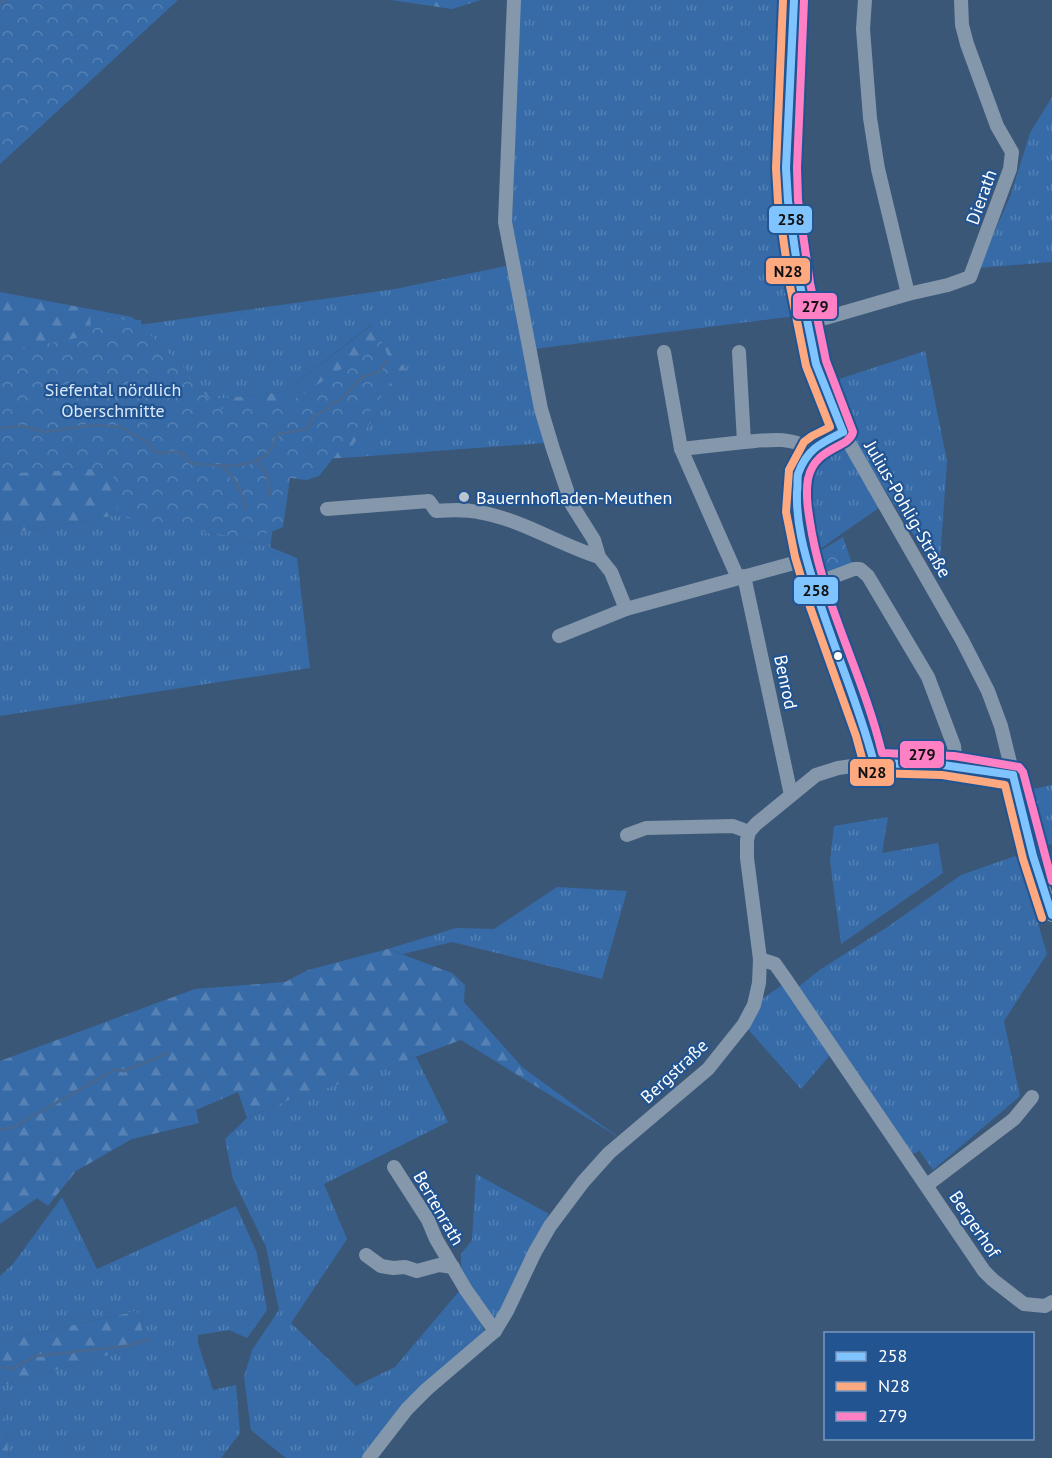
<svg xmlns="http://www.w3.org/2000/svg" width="1052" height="1458" font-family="'PT Sans',sans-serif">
  <defs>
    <pattern id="grass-tufts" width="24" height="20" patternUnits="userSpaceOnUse" patternTransform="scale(1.5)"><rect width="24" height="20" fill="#376ba7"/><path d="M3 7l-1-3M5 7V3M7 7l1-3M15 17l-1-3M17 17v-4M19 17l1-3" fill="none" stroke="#5581b4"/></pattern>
    <pattern id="forest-firs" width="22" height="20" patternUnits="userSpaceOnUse" patternTransform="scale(1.5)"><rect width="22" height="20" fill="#376ba7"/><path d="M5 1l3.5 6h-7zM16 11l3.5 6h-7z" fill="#5581b4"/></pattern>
    <pattern id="park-crowns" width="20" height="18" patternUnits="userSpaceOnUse" patternTransform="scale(1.5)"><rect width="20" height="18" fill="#376ba7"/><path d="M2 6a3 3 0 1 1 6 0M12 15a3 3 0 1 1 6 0" fill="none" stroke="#5581b4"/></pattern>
  </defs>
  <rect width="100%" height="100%" fill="#3b5778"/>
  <g fill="url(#grass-tufts)">
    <path d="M519,0H788L779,165L796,316L534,349L512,224Z"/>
    <path d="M1052,97V262L978,268L1010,197L1030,133Z"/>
    <path d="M506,266L526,350L545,443L342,458L410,375L371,325L284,392L216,399L139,325L395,289Z"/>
    <path d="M925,351L947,461L939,575L848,431L830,382Z"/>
    <path d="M834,443L844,447L880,507L810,556L800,501L807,461Z"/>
    <path d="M124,514L270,547L297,558L310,668L0,716V535Z"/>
    <path d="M1052,785V844L1044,846L1029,790Z"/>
    <path d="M888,817L882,853L938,843L943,873L841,944L830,861L834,826Z"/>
    <path d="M1018,855L1047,954L1004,1021L1020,1096L933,1170L919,1150L916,1153H909L798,987L821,969L886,928L961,875Z"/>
    <path d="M557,887L627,891L602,979L452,942L403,954L388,949L456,928L494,929Z"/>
    <path d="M785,983L831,1054L801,1089L746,1027L759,1001Z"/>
    <path d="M416,1057L448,1122L324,1184L347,1239L291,1323L356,1386L395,1367L461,1289L475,1310L485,1332L363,1458H286L251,1430L244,1377L252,1350L279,1310L266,1247L233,1179L225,1139L247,1118L286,1101Z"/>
    <path d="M476,1174L549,1214L496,1318L489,1317L461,1273V1254L472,1240Z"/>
    <path d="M62,1197L97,1269L236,1206L257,1253L267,1310L247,1338L229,1330L198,1335V1343L213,1390L236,1385L240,1433L221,1458H9L1,1386L146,1344L136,1311L0,1341V1276L13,1264Z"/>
  </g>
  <g fill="url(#forest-firs)">
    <path d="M391,0H481L452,9Z"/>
    <path d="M0,292L132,317L216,399L284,392L372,325L410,375L342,458L284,459L270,547L124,514L0,535Z"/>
    <path d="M388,949L452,973L465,985L464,1002L522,1067L618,1137L461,1040L361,1077L286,1101L247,1118L238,1092L196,1110L199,1123L132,1139L76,1171L48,1206L37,1198L0,1224V1061L195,989L285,982L308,970Z"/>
    <path d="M137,1311L146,1344L1,1386L9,1458H0V1341Z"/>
  </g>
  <g fill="url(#park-crowns)">
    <path d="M0,0H178L0,164Z"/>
    <path d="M90,318L141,320L142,329L219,409L287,404L365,354L380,338L398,378L393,379L373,408L319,476L307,480L290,478L283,527L250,540L118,516L112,468L18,473L0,471V353L92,335Z"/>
    <path d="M843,537L853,567L822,576L816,573L810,557Z"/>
  </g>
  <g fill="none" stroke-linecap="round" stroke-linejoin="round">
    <g stroke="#466892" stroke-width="3">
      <path d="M0,3L6,0"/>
      <path d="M0,428L23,426L44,432L93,425L120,427L146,441L157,453L175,452L184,454L190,463C214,465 245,471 266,455C272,451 274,441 278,434L307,429L315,415L327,409L332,403L339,401L362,377L379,372L386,361"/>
      <path d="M256,459L267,475L270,496"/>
      <path d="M222,466C234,477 242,492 246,508"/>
      <path d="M0,1129L12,1128L116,1069L124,1071L168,1053"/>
      <path d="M0,1367L12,1369L35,1356L127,1346L149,1339"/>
    </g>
    <g stroke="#8497ab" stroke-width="14">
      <path d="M514,0L505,222L541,409L553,449L572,505L594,540L599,557L611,572L626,609"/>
      <path d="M794,0L786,168L788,201L800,285L816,364L843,432L962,640L988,691L1001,726L1033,856L1052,915"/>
      <path d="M865,0L863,29L870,118L878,169L908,294"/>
      <path d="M808,323L908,294L948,285L970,277L1010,169L1012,152L997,126L967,44L962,25L961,0"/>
      <path d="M664,352L681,449L738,578"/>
      <path d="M843,432C833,437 818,442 811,450C757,500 865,698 874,763"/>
      <path d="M744,442C769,440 789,436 811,449"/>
      <path d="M681,449L744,442L739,352"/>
      <path d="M327,509L429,501L436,511C450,510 464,509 478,512C521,519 558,544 599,557"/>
      <path d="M744,576L791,795"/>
      <path d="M814,584L854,569H860L868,576L928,677L954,746L956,766"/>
      <path d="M559,636L626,609L805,560"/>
      <path d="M627,835L646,828L733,826L749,832"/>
      <path d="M760,959L775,964L787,981L984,1271L993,1280L1024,1304L1045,1306L1052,1302"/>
      <path d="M394,1167L428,1220L436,1239L466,1290L495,1331"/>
      <path d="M927,1185L1014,1119L1032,1097"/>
      <path d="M366,1255L381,1266L393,1268L405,1267L417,1271L439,1265L453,1267"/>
      <path d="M369,1458L407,1409L427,1389L495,1331L507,1311L535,1252L550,1226L583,1182L609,1153L708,1069L744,1024L754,1005L759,983L760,959L747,858V840L749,832L756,824L816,775L838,768L874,763H904L956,766L991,774L1013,775"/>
    </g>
    <g stroke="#225491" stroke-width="12">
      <g id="bus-1">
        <path d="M794,0L786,168L788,201L800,285L816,364L843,432"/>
        <path d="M843,432C821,443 807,449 798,474C797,479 798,486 797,492C796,523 804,552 813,581C831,643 858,701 874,763"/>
        <path d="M874,763L943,765L1013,775"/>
        <path d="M1013,775L1033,856L1052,915"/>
      </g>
    </g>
    <g stroke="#225491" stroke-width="12">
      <path id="bus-2" d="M783,0L776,168L778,202L790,286L806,366L830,427L812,436L804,442L789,470L786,512L795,557L809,604L856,736L865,769L873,773L942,775L1005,785L1023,859L1042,918"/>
    </g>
    <g stroke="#225491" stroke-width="12">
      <path id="bus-3" d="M804,0L797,168L798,200L810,283L826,361L853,432C849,449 815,446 808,479C805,497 809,516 812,534C826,609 864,678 882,753L954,756L1019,767L1023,772L1052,881"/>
    </g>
    <use href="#bus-1" stroke="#80c4ff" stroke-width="8"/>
    <use href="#bus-2" stroke="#ffa980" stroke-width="8"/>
    <use href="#bus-3" stroke="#ff80c5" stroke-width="8"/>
  </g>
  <circle fill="#bac4d0" stroke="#225491" stroke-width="2" cx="464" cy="497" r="6"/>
  <circle fill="#fff" stroke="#225491" stroke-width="2" cx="838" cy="656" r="5"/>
  <g text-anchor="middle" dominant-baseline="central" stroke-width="4.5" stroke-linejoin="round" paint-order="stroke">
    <g font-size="18" fill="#fff" stroke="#225491">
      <text transform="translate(981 197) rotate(-70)">Dierath</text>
      <text transform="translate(908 509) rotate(60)">Julius-Pohlig-Straße</text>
      <text transform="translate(786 682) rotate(78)">Benrod</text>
      <text transform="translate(674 1071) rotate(-43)">Bergstraße</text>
      <text transform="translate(439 1208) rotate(60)">Bertenrath</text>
      <text transform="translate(975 1224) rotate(56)">Bergerhof</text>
    </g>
    <g font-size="18" fill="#d9e8f9" stroke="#225491">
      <text x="113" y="389">Siefental nördlich<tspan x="113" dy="21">Oberschmitte</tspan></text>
    </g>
    <g font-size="18" fill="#fff" stroke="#225491" text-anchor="start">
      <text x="476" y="497">Bauernhofladen-Meuthen</text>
    </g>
  </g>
  <g stroke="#225491" stroke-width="2">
    <rect x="768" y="205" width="45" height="29" rx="6" fill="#80c4ff"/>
    <rect x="765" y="257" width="46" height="28" rx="6" fill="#ffa980"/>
    <rect x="792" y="292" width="46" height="28" rx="6" fill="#ff80c5"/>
    <rect x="793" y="576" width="46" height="29" rx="6" fill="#80c4ff"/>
    <rect x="899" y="740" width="46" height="29" rx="6" fill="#ff80c5"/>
    <rect x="849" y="758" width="46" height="29" rx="6" fill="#ffa980"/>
  </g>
  <g font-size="16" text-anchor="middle" font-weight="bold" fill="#111">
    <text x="791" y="225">258</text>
    <text x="788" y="277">N28</text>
    <text x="815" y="312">279</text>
    <text x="816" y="596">258</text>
    <text x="922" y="760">279</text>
    <text x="872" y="778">N28</text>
  </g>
  <rect x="824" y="1332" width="210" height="108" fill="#225491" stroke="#7a98bd" stroke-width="1.5"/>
  <rect x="836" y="1352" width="30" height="9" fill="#80c4ff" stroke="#7a98bd" stroke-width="1.5"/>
  <text x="878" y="1362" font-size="18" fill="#ffffff">258</text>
  <rect x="836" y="1382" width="30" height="9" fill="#ffa980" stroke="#7a98bd" stroke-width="1.5"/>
  <text x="878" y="1392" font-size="18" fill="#ffffff">N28</text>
  <rect x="836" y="1412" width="30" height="9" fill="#ff80c5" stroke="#7a98bd" stroke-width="1.5"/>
  <text x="878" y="1422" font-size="18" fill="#ffffff">279</text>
</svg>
